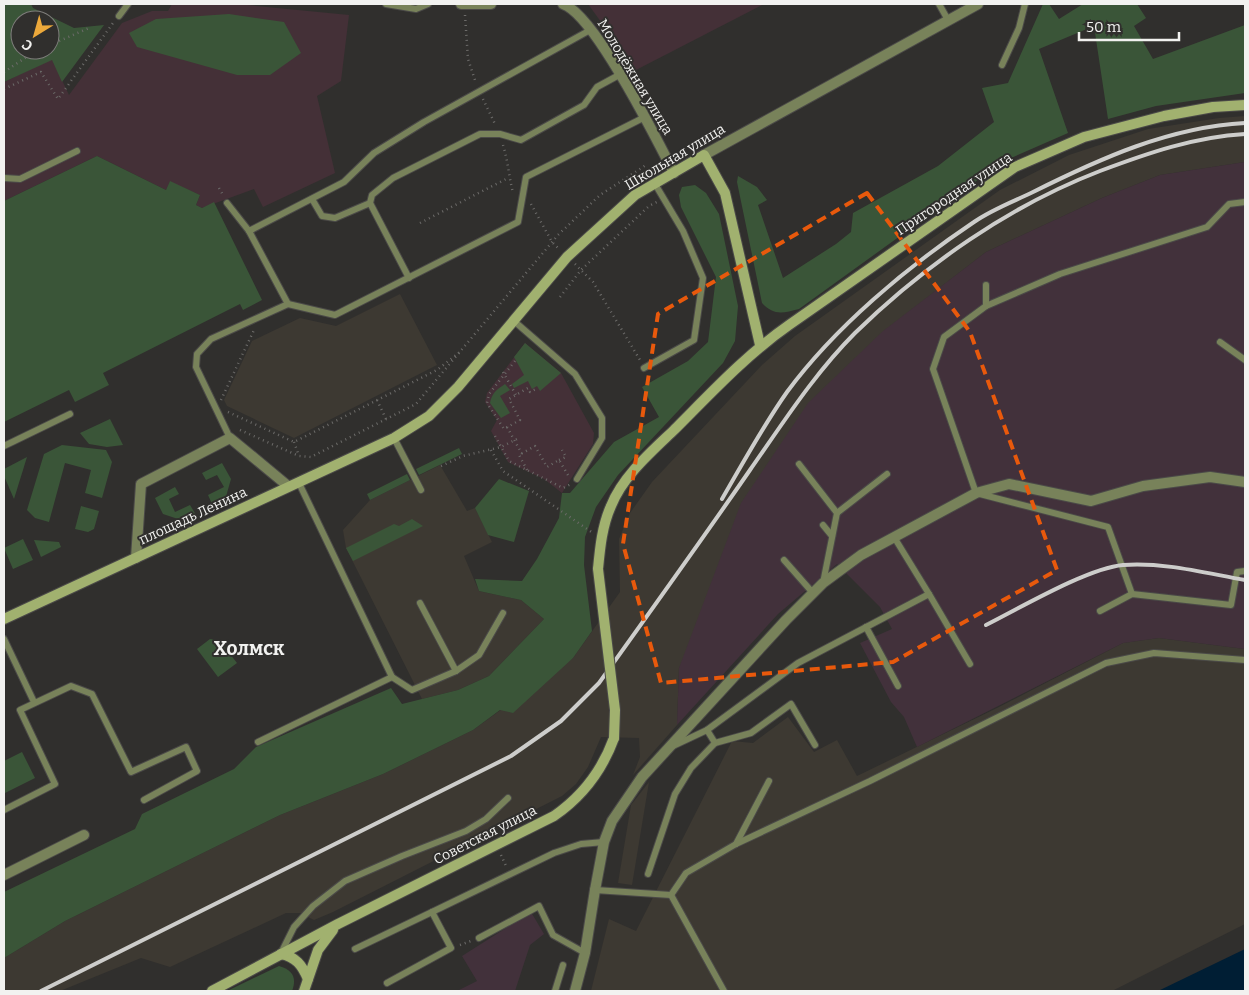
<svg xmlns="http://www.w3.org/2000/svg" width="1249" height="995" font-family="Bitter,serif">
  <rect width="100%" height="100%" fill="#302f2d"/>
  <g fill="#3d3932">
    <path d="M1245,116V162L1160,175L1102,198L986,252L884,331L679,668L677,725L633,775L640,757L639,738L601,737L588,767L576,784L562,796L333,912L314,920L300,913H286L170,967L141,958L60,991H4V958L65,921L280,815L383,774L473,730L573,658L620,592L619,539L630,513L652,482L762,365L795,336L1000,190L1069,155L1148,129L1219,118Z"/>
    <path d="M400,294L437,365L294,438L227,406L224,400L252,341L300,318L336,326Z"/>
    <path d="M440,465L467,511L475,508L492,542L464,556L479,591L521,600L544,619L489,676L458,690L422,699L346,548L343,530L370,500Z"/>
    <path d="M1159,638L1245,649V924L1112,991H591L609,919L636,931L732,741L753,743L788,717L814,752L837,740L857,776L997,708L1123,643Z"/>
    <path d="M649,782L632,885L618,883L631,805Z"/>
  </g>
  <g fill="#42313b">
    <path d="M1245,162V649L1159,638L1123,643L917,747L904,717L891,702L860,643L892,629L880,607L837,564L778,614L677,725L679,668L741,503L808,403L883,331L986,252L1102,198L1160,175Z"/>
    <path d="M531,912L544,934L530,945L515,991H457L477,981L462,956Z"/>
  </g>
  <g fill="#443037">
    <path d="M172,4H237L349,15L341,81L317,96L335,173L263,207L254,189L202,208L196,205L200,195L170,182L166,190L97,156L4,201V82L52,59L69,95L122,23L152,11H168Z"/>
    <path d="M588,4H764L636,70Z"/>
    <path d="M525,343L561,373L594,433L593,444L562,493L544,479L508,462L491,431L497,420L485,402L487,393Z"/>
  </g>
  <g fill="#3a5538" fill-rule="evenodd">
    <path d="M4,4H31L33,8L74,28L104,25L62,82L52,60L4,82ZM20,20H50V50H20Z"/>
    <path d="M1043,4H1049L1059,19L1083,4H1137L1146,18L1134,26L1153,59L1245,25V93L1156,106L1108,119L1094,26L1039,49L1068,133L1004,161L799,309C783,313 774,316 762,303L737,182L738,176L757,187L767,200L758,205L783,278L836,244L851,232L853,213L938,166L994,122L982,88L1008,83Z"/>
    <path d="M229,14L284,22L301,53L270,75H237L137,47L129,33L156,19Z"/>
    <path d="M97,156L166,190L170,181L200,195L196,205L202,208L214,202L262,300L243,310L240,304L103,373L109,385L75,402L69,390L4,422V201Z"/>
    <path d="M695,185L706,193L719,214L738,306L735,341L723,363L618,475L596,507L585,537L584,565L592,631L573,658L513,713L500,710L473,730L383,774L280,815L65,921L4,958V892L135,829L142,814L234,769L256,747L391,688L402,704L458,690L489,676L544,619L521,600L479,591L475,579L522,581L537,559L559,518L562,493H570L614,442L659,417L642,387L688,361L708,342L716,277L681,207L679,195L682,187Z"/>
    <path d="M525,343L561,373L540,391L537,386L532,389L528,381L514,388L512,384L524,375L514,357Z"/>
    <path d="M505,384L510,390L500,396L510,413L501,418L490,403C492,393 496,390 505,384Z"/>
    <path d="M110,419L123,445L107,447L89,444L80,433Z"/>
    <path d="M62,445L106,450L112,462L102,498L85,493L91,470L65,463L49,522L35,518L27,510L44,454Z"/>
    <path d="M459,448L462,454L419,475L416,469Z"/>
    <path d="M27,457L14,499L4,476V469Z"/>
    <path d="M222,463L231,479L225,500L213,506L208,495L224,487L217,475L206,480L202,473Z"/>
    <path d="M407,474L410,480L370,500L367,494Z"/>
    <path d="M499,479L529,491L514,542L488,535L475,508Z"/>
    <path d="M175,487L179,494L169,499L175,512L190,505L196,515L184,521L163,514L155,498Z"/>
    <path d="M81,506L99,511L94,529L88,532L75,529Z"/>
    <path d="M412,519L423,526L353,561L346,548L394,524L399,526Z"/>
    <path d="M23,539L33,560L13,569L4,548Z"/>
    <path d="M34,540L59,542L61,547L41,557Z"/>
    <path d="M210,639L219,640L237,663L218,677L197,649Z"/>
    <path d="M22,752L35,778L5,793L4,761Z"/>
    <path d="M279,966C293,970 297,978 292,991H227Z"/>
  </g>
  <path fill="#001e34" d="M1245,949V991H1158Z"/>
  <g fill="none" stroke-linecap="round" stroke-linejoin="round">
    <g stroke="#4b4a48" stroke-width="8">
      <g id="service">
        <path d="M386,4L416,9L428,4"/>
        <path d="M939,4L948,20"/>
        <path d="M119,16L128,4"/>
        <path d="M1002,65L1019,28L1025,4"/>
        <path d="M4,178L20,179L77,151"/>
        <path d="M312,199L322,216L335,218L370,203"/>
        <path d="M227,203L249,231"/>
        <path d="M409,278L370,203L372,195L393,178L480,134H500L521,140L584,105L597,87L619,75"/>
        <path d="M986,285V306L944,337L933,369L976,493L1108,527L1132,594"/>
        <path d="M288,304L335,315L518,222L526,177L645,117"/>
        <path d="M986,306L1060,274L1207,227L1229,204L1245,202"/>
        <path d="M514,321L575,374L602,418V438L577,479"/>
        <path d="M1220,342L1245,360"/>
        <path d="M644,368L694,340L703,278L683,231L655,184"/>
        <path d="M230,438L196,367L197,354L211,339L288,304L249,231L344,182L374,153L424,122L592,29"/>
        <path d="M394,438L421,490"/>
        <path d="M4,446L70,414"/>
        <path d="M799,464L837,513"/>
        <path d="M823,525L832,536"/>
        <path d="M894,537L929,594"/>
        <path d="M784,560L813,593"/>
        <path d="M823,583L837,513L887,474"/>
        <path d="M420,603L456,671"/>
        <path d="M1100,611L1132,594L1231,605L1237,572L1245,571"/>
        <path d="M866,627L898,686"/>
        <path d="M4,639L34,702"/>
        <path d="M392,677L412,690L456,671L479,655L503,613"/>
        <path d="M258,742L392,677L298,481"/>
        <path d="M715,743L751,733L791,704L815,745"/>
        <path d="M673,746L707,730L798,663L929,594L970,664"/>
        <path d="M4,810L55,784L20,710L71,686L92,694L131,772L186,747L197,771L144,800"/>
        <path d="M736,844L769,781"/>
        <path d="M648,874L675,794L691,768L715,743L707,730"/>
        <path d="M595,890L671,895"/>
        <path d="M671,895L686,873L736,844L870,781L1106,663L1154,653L1245,660"/>
        <path d="M671,895L724,991"/>
        <path d="M479,938L539,906L553,935L585,953"/>
        <path d="M355,949L432,912"/>
        <path d="M281,953L294,927L313,906L345,881L402,856L466,831L486,819L508,798"/>
        <path d="M387,983L451,948L432,912L554,853L581,844L604,842"/>
        <path d="M555,991L563,965"/>
      </g>
    </g>
    <g stroke="#4b4a48" stroke-width="12">
      <path id="pedestrian" d="M4,875L84,835"/>
    </g>
    <g stroke="#4b4a48" stroke-width="12">
      <g id="minor">
        <path d="M461,4H491"/>
        <path d="M563,4C595,15 656,138 674,173"/>
        <path d="M136,558L141,484L230,438L288,486"/>
        <path d="M595,890L604,842L612,821L642,777L786,620L823,583L861,555L976,493L1009,484L1091,501L1143,486L1210,477L1245,482"/>
      </g>
    </g>
    <g stroke="#4b4a48" stroke-width="12">
      <g id="tertiary">
        <path d="M704,155L978,4"/>
        <path d="M575,991L585,953L595,890"/>
      </g>
    </g>
    <g stroke="#4b4a48" stroke-width="12">
      <g id="secondary">
        <path d="M598,569C600,548 602,526 611,506C623,476 651,452 674,430C711,393 746,355 789,325L1015,167L1084,137L1164,116L1213,107L1245,105"/>
        <path d="M4,619L394,438L429,416L458,387L567,257L635,195L704,155L725,193L760,345"/>
        <path d="M281,954C296,957 302,965 308,979"/>
        <path d="M212,991L338,924L554,816C583,796 602,771 614,738"/>
        <path d="M304,991L318,950L333,930"/>
      </g>
    </g>
    <g stroke="#6c6b69" stroke-width="2.5" stroke-dasharray="1 4" stroke-linecap="butt">
      <path d="M465,15L468,59L476,83"/>
      <path d="M50,45L89,28"/>
      <path d="M4,72L37,50"/>
      <path d="M4,89L41,72L58,99L113,23"/>
      <path d="M483,99L496,126"/>
      <path d="M503,145C508,161 509,177 513,193"/>
      <path d="M219,188L223,195"/>
      <path d="M531,204L552,242L560,250"/>
      <path d="M420,223L508,178"/>
      <path d="M575,264L593,282L640,360"/>
      <path d="M560,297L581,270L649,206L657,202"/>
      <path d="M515,361L489,394L487,403L504,429L520,420L509,399L528,388L530,392L538,388"/>
      <path d="M503,372L516,395"/>
      <path d="M221,400L254,330"/>
      <path d="M377,400L386,419"/>
      <path d="M228,412L294,442L437,370L460,352"/>
      <path d="M507,427L522,454"/>
      <path d="M240,430L299,456L311,457L416,404L558,235L600,195L646,165"/>
      <path d="M495,436L509,461L563,488L571,484"/>
      <path d="M294,442L299,456"/>
      <path d="M491,450L503,471L593,533"/>
      <path d="M559,460L566,457L562,450"/>
      <path d="M441,466L463,456L501,447L517,439"/>
      <path d="M527,470L519,455L535,446L547,467L559,460L568,475"/>
      <path d="M501,855L506,866"/>
      <path d="M460,945L471,941"/>
    </g>
    <use href="#service" stroke="#78825a" stroke-width="6"/>
    <use href="#pedestrian" stroke="#78825a" stroke-width="10"/>
    <use href="#minor" stroke="#78825a" stroke-width="10"/>
    <use href="#tertiary" stroke="#78825a" stroke-width="10"/>
    <use href="#secondary" stroke="#a1b16f" stroke-width="10"/>
    <g stroke="#cdcdcb" stroke-width="4">
      <path d="M722,499C743,463 763,426 787,392C835,327 907,267 974,222C991,210 1012,202 1031,193C1099,159 1169,127 1245,123"/>
      <path d="M986,625C1020,608 1088,568 1123,565C1164,562 1205,573 1245,580"/>
      <path d="M41,991L511,756L561,721L599,683C650,612 701,541 750,470C783,423 814,374 855,333C925,265 1009,206 1100,171C1148,153 1194,137 1245,134"/>
    </g>
    <g stroke="#4b4a48" stroke-width="12" stroke-linecap="butt">
      <path id="secondary-bridge" d="M598,569L615,710L614,738"/>
    </g>
    <use href="#secondary-bridge" stroke="#a1b16f" stroke-width="10"/>
  </g>
  <path fill="none" stroke="#e8590c" stroke-width="4" stroke-dasharray="10 6" stroke-linejoin="round" d="M867,193L970,332L1057,570L893,662L661,683L623,544L658,314Z"/>
  <g text-anchor="middle" dominant-baseline="central" stroke-width="4" stroke-linejoin="round" paint-order="stroke">
    <g font-size="14" fill="#f2f2f0" stroke="#302f2d">
      <text transform="translate(635 77) rotate(59)">Молодёжная улица</text>
      <text transform="translate(675 157) rotate(-31)">Школьная улица</text>
      <text transform="translate(954 194) rotate(-34)">Пригородная улица</text>
      <text transform="translate(193 516) rotate(-25)">площадь Ленина</text>
      <text transform="translate(485 835) rotate(-27)">Советская улица</text>
    </g>
    <g font-size="19" font-weight="bold" fill="#f2f2f0" stroke="#302f2d">
      <text x="249" y="648">Холмск</text>
    </g>
  </g>
  <rect width="1249" height="995" fill="none" stroke="#f2f2f0" stroke-width="10"/>
  <g transform="translate(35 35) rotate(217)"><circle r="24" fill="#302f2d" stroke="#7e7d7b"/>
  <path d="M0-4L9 19L0 12L-9 19Z" fill="#eca93b"/>
  <text y="-8" font-size="14" font-weight="bold" text-anchor="middle" fill="#f2f2f0">С</text>
  </g>
  <path d="M1079 32v8h100v-8" fill="none" stroke="#f2f2f0" stroke-width="2.5"/>
  <text x="1086" y="32" font-size="15" fill="#f2f2f0" stroke="#302f2d" stroke-width="4" paint-order="stroke">50 m</text>
</svg>
